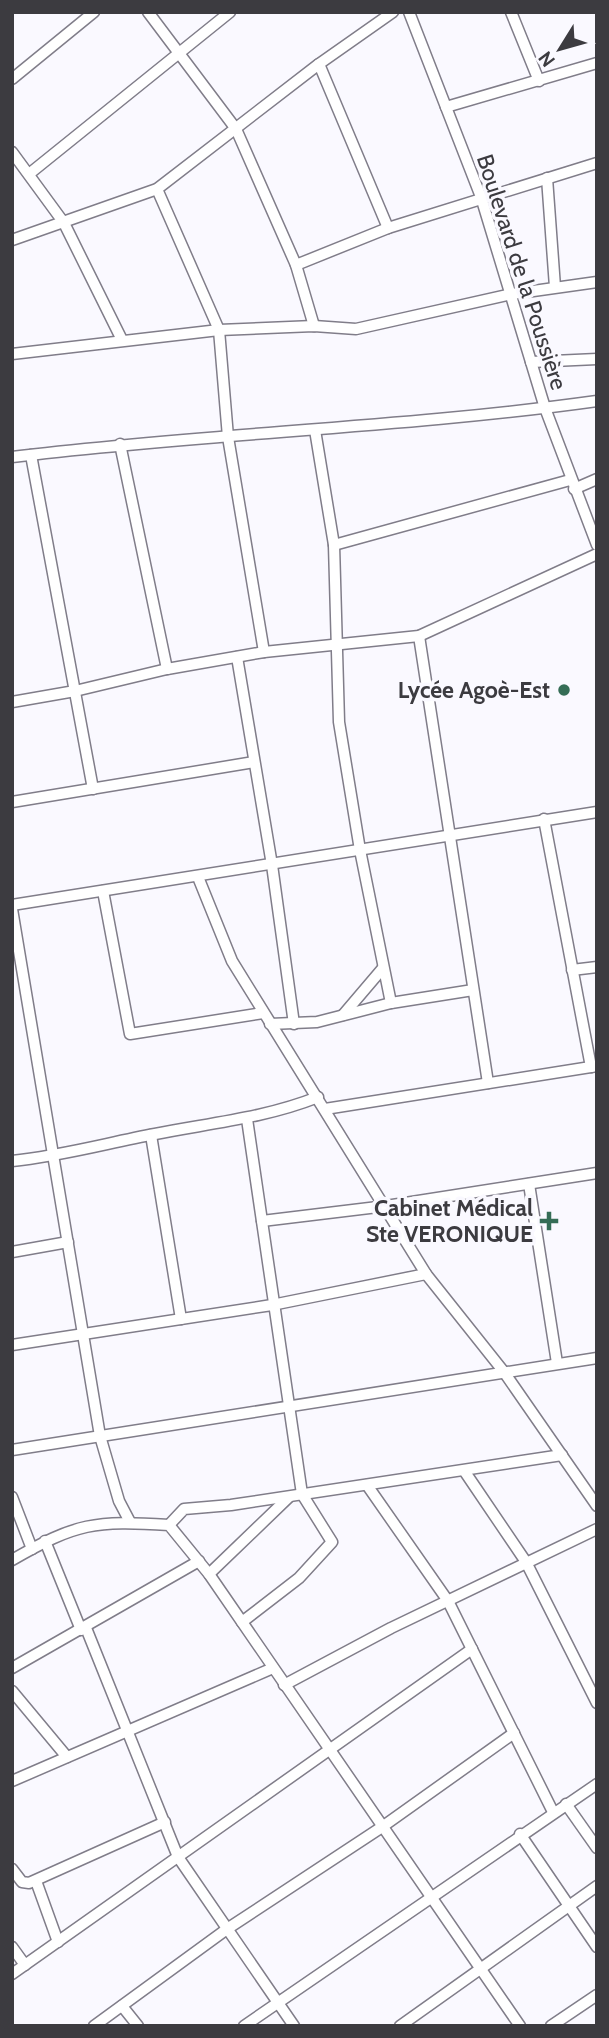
<svg xmlns="http://www.w3.org/2000/svg" width="609" height="2038" font-family="Cabin,sans-serif">
  <rect width="100%" height="100%" fill="#faf9ff"/>
  <g fill="none" stroke-linecap="round" stroke-linejoin="round">
    <g stroke="#807d89" stroke-width="13">
      <g id="minor">
        <path d="M148,12L236,129L296,265L314,326"/>
        <path d="M409,12L481,197L545,408L597,545"/>
        <path d="M511,12L539,81"/>
        <path d="M319,64L388,228"/>
        <path d="M12,79L94,12"/>
        <path d="M446,107L597,63"/>
        <path d="M12,152L64,223L122,340"/>
        <path d="M29,174L230,12"/>
        <path d="M547,178L555,287"/>
        <path d="M157,189L219,330L228,437L264,652"/>
        <path d="M12,240L157,189L319,64L393,12"/>
        <path d="M296,265L388,228L597,163"/>
        <path d="M12,354L219,330L314,326L356,329L512,294L597,282"/>
        <path d="M531,362L597,359"/>
        <path d="M315,430L334,545L339,722L360,850L391,1003"/>
        <path d="M120,444L167,669"/>
        <path d="M31,455L93,789"/>
        <path d="M12,457C206,433 403,428 597,401"/>
        <path d="M574,489L597,479"/>
        <path d="M334,545L570,480"/>
        <path d="M419,636L488,1083"/>
        <path d="M237,657L272,865L294,1024"/>
        <path d="M12,702L75,691L167,669L264,652L419,636L597,554"/>
        <path d="M12,802L254,762"/>
        <path d="M544,819L591,1067"/>
        <path d="M198,877L232,961L426,1274L504,1372L597,1506"/>
        <path d="M103,891L130,1034L263,1013"/>
        <path d="M12,905L597,812"/>
        <path d="M12,909L100,1436L119,1501L130,1522"/>
        <path d="M572,970L597,967"/>
        <path d="M343,1015L383,968"/>
        <path d="M270,1024L317,1022L391,1003L473,990"/>
        <path d="M325,1109L597,1066"/>
        <path d="M151,1135L181,1319"/>
        <path d="M12,1161C61,1156 107,1143 155,1134C211,1123 265,1118 318,1097"/>
        <path d="M529,1184L557,1363"/>
        <path d="M262,1221L386,1206L597,1173"/>
        <path d="M12,1252L68,1242"/>
        <path d="M12,1345L272,1305L426,1274"/>
        <path d="M12,1450L597,1358"/>
        <path d="M465,1472L526,1562L597,1703"/>
        <path d="M367,1485L448,1601L553,1812"/>
        <path d="M12,1497L32,1549"/>
        <path d="M169,1525L184,1509L231,1505L562,1455"/>
        <path d="M45,1541L81,1630"/>
        <path d="M12,1560C76,1523 95,1520 169,1525L209,1574L520,2026"/>
        <path d="M209,1574L289,1497"/>
        <path d="M242,1622L299,1578L332,1542L302,1494L247,1119"/>
        <path d="M86,1628L178,1857L294,2026"/>
        <path d="M12,1668L199,1561"/>
        <path d="M284,1685L391,1628L597,1529"/>
        <path d="M12,1691L67,1757"/>
        <path d="M12,1781L273,1668"/>
        <path d="M566,1804L597,1848"/>
        <path d="M520,1834L597,1947"/>
        <path d="M12,1869L22,1882L29,1883L165,1822"/>
        <path d="M36,1881L58,1942"/>
        <path d="M12,1947L25,1965"/>
        <path d="M12,1974L472,1649"/>
        <path d="M122,2006L138,2026"/>
        <path d="M94,2026L227,1929L382,1827L514,1733"/>
        <path d="M244,2026L597,1784"/>
        <path d="M400,2026L597,1886"/>
        <path d="M551,2026L597,1995"/>
      </g>
    </g>
    <use href="#minor" stroke="#fff" stroke-width="10"/>
  </g>
  <g fill="#356d56" stroke="#faf9ff" stroke-width="2.5">
    <circle cx="564" cy="690" r="7"/>
    <path d="M545.5 1210.5h7v7h7v7h-7v7h-7v-7h-7v-7h7z"/>
  </g>
  <g text-anchor="middle" dominant-baseline="central" stroke-width="7" stroke-linejoin="round" paint-order="stroke">
    <g font-size="23" fill="#3c3b40" stroke="#faf9ff">
      <text transform="translate(522 272) rotate(72)">Boulevard de la Poussière</text>
    </g>
    <g font-size="23" font-weight="bold" fill="#3c3b40" stroke="#faf9ff" text-anchor="end">
      <text x="550" y="690">Lycée Agoè-Est</text>
      <text x="533" y="1208">Cabinet Médical<tspan x="533" dy="26">Ste VERONIQUE</tspan></text>
    </g>
  </g>
  <rect width="609" height="2038" fill="none" stroke="#3c3b40" stroke-width="28"/>
  <g transform="translate(560 49) rotate(233)" stroke="#faf9ff" stroke-width="5" paint-order="stroke">
  <path d="M0-5L12 26L0 18L-12 26Z" fill="#3c3b40"/>
  <text y="-10" font-size="19" font-weight="bold" text-anchor="middle" fill="#3c3b40">N</text>
  </g>
</svg>
